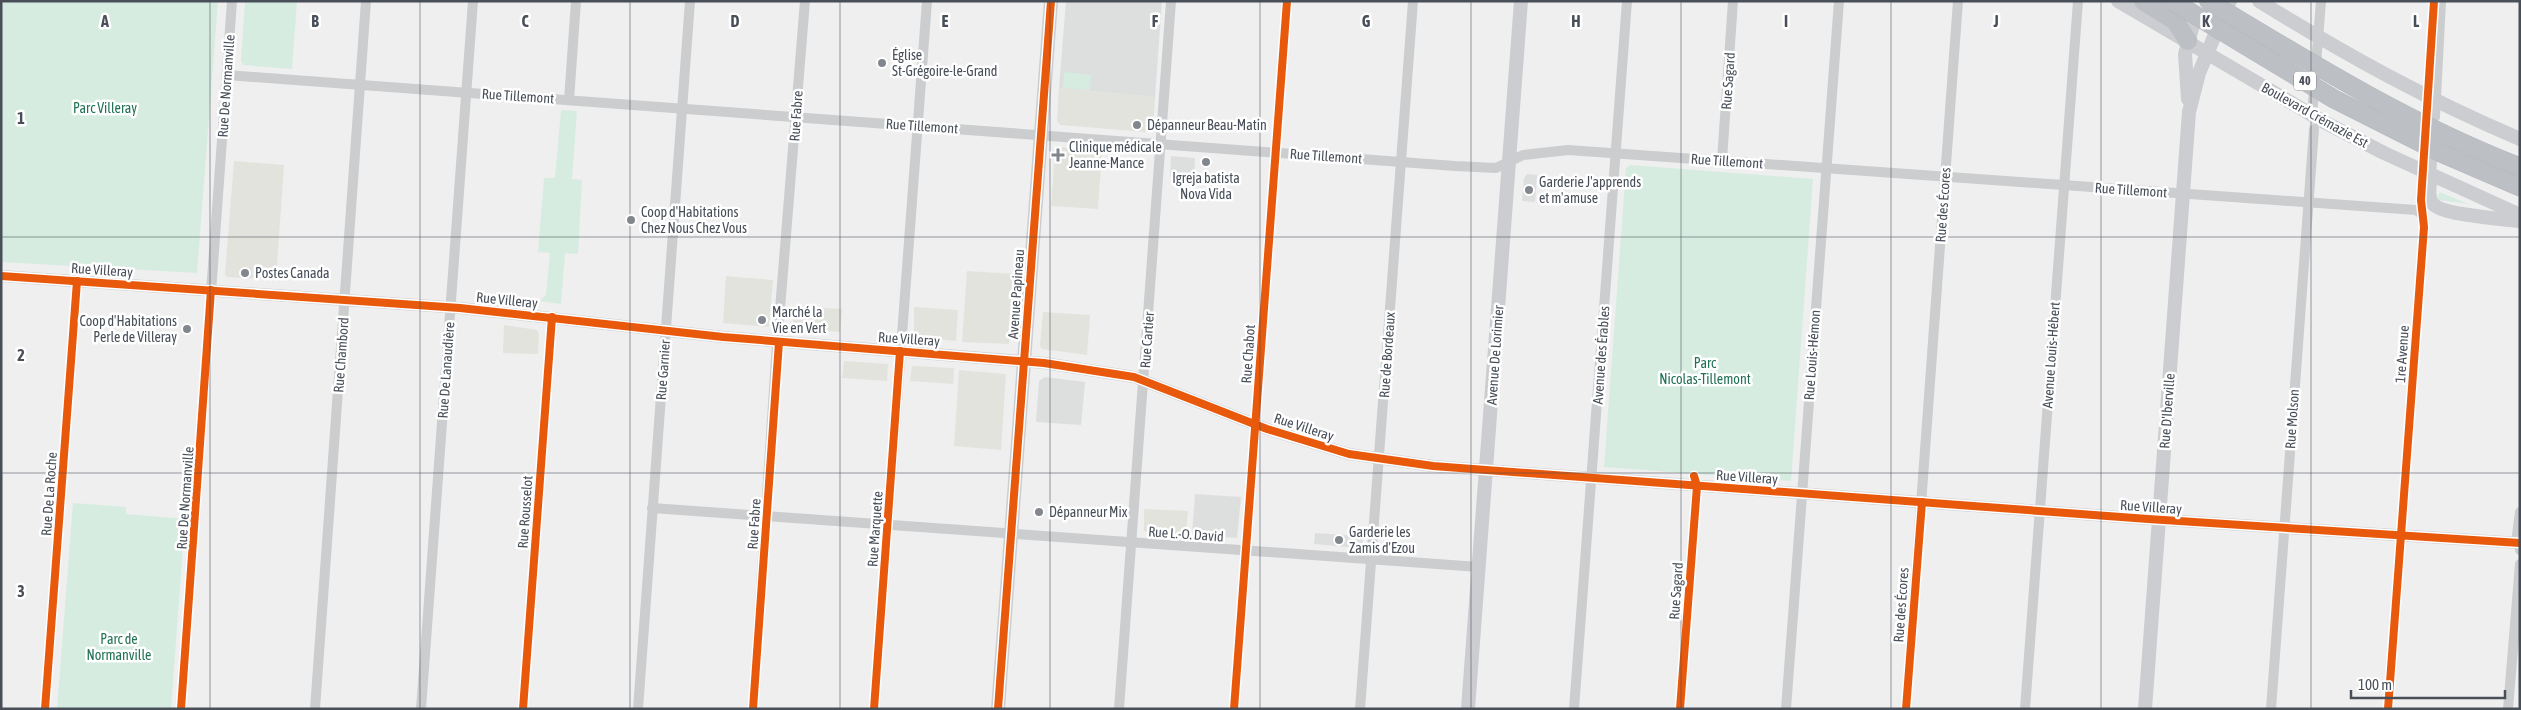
<svg xmlns="http://www.w3.org/2000/svg" width="2521" height="710" font-family="'Asap Condensed',sans-serif">
  <rect width="100%" height="100%" fill="#efefef"/>
  <g fill="#e3e3dd">
    <path d="M1059,88L1155,97L1153,128L1146,132L1060,125L1057,121Z"/>
    <path d="M1060,147L1102,150L1098,209L1051,206L1055,151Z"/>
    <path d="M234,161L284,165L276,280L227,277L225,275Z"/>
    <path d="M967,271L1015,274L1009,344L962,342Z"/>
    <path d="M726,276L773,280L769,327L723,323Z"/>
    <path d="M793,306L842,309L840,332L793,328Z"/>
    <path d="M914,307L958,310L956,341L914,337Z"/>
    <path d="M1043,312L1090,315L1087,355L1042,349L1040,346Z"/>
    <path d="M504,325L537,330L539,334L538,354L503,353Z"/>
    <path d="M844,361L888,364L887,381L842,378Z"/>
    <path d="M912,366L954,368L953,384L910,381Z"/>
    <path d="M959,370L1006,374L1001,450L954,446Z"/>
    <path d="M1144,509L1188,511L1186,534L1144,531Z"/>
  </g>
  <g fill="#dddede">
    <path d="M1066,1H1162L1155,97L1059,88Z"/>
    <path d="M1171,156L1195,158L1194,178L1170,177Z"/>
    <path d="M1527,174L1537,175L1535,202L1522,201L1524,178Z"/>
    <path d="M1045,377L1085,382L1081,425L1036,422L1039,381Z"/>
    <path d="M1195,494L1241,497L1237,538L1192,535Z"/>
    <path d="M1315,533L1363,536V545L1360,548L1314,544Z"/>
  </g>
  <g fill="#d6ece1">
    <path d="M1,1H218L197,273L1,262Z"/>
    <path d="M245,1H297L292,69L243,65L241,60Z"/>
    <path d="M1064,72L1091,75L1090,90L1063,88Z"/>
    <path d="M561,110L577,111L572,179L582,180L578,254L565,253L561,304L540,301L546,295L550,253L538,252L544,178H555Z"/>
    <path d="M1630,165L1813,179L1791,481L1604,467L1626,168Z"/>
    <path d="M2440,192L2468,204L2439,200L2437,197Z"/>
    <path d="M73,503L126,507V514L185,519L171,709H57Z"/>
  </g>
  <g fill="none" stroke-linecap="round" stroke-linejoin="round">
    <g stroke="#b5b7bd" stroke-width="19">
      <g id="motorway">
        <path d="M2143,1L2175,21L2188,41"/>
        <path d="M2441,153L2520,187"/>
      </g>
    </g>
    <g stroke="#cbcdcf" stroke-width="10">
      <path d="M227,75L1455,166L1496,168L1523,155L1568,150L2416,210L2423,215L2424,227L2388,709"/>
      <path d="M569,100L576,1"/>
      <path d="M2312,116L2321,1"/>
      <path d="M2435,117L2441,1"/>
      <path d="M1722,160L1733,1"/>
      <path d="M2431,175L2432,161"/>
      <path d="M652,508L1479,567"/>
      <path d="M2520,512L2517,535L2520,550"/>
      <path d="M45,709L77,281"/>
      <path d="M181,709L232,1"/>
      <path d="M315,709L366,1"/>
      <path d="M421,709L473,1"/>
      <path d="M523,709L552,317"/>
      <path d="M638,709L690,1"/>
      <path d="M753,709L776,358L805,1"/>
      <path d="M874,709L927,1"/>
      <path d="M1119,709L1171,1"/>
      <path d="M1234,709L1287,1"/>
      <path d="M1360,709L1413,1"/>
      <path d="M1574,709L1627,1"/>
      <path d="M1680,709L1697,486"/>
      <path d="M1786,709L1839,1"/>
      <path d="M1906,709L1958,1"/>
      <path d="M2025,709L2078,1"/>
      <path d="M2271,709L2314,129"/>
      <path d="M2508,709L2520,564"/>
    </g>
    <path stroke="#cbcdcf" stroke-width="12" d="M1,276L460,308L723,337L1044,363L1134,377L1267,429L1349,454L1433,466L2148,519L2520,543"/>
    <g stroke="#cbcdd0" stroke-width="14">
      <path d="M2118,1L2324,122L2384,153L2520,215"/>
      <path d="M2259,1C2346,55 2426,99 2520,139"/>
      <path d="M2229,3L2230,1"/>
      <path d="M2188,99L2185,54L2193,25"/>
      <path d="M2431,175C2430,183 2427,195 2432,203C2440,215 2503,219 2520,221"/>
      <path d="M998,709L1051,1"/>
      <path d="M1468,709L1521,1"/>
      <path d="M2145,709L2189,112L2199,73L2214,37"/>
    </g>
    <use href="#motorway" stroke="#bcbfc4" stroke-width="18"/>
    <g stroke="#b5b7bd" stroke-width="19" stroke-linecap="butt">
      <g id="motorway-bridge">
        <path d="M2172,1L2334,99L2441,153"/>
        <path d="M2208,1C2309,62 2409,124 2520,167"/>
      </g>
    </g>
    <use href="#motorway-bridge" stroke="#bcbfc4" stroke-width="18"/>
    <g stroke="#fff" stroke-width="11">
      <g id="cycleway">
        <path d="M1,276L460,308L723,337L1044,363L1134,377L1267,429L1349,454L1433,466L2148,519L2520,543"/>
        <path d="M45,709L77,281"/>
        <path d="M181,709L211,290"/>
        <path d="M523,709L552,317"/>
        <path d="M753,709L779,342"/>
        <path d="M874,709L900,351"/>
        <path d="M998,709L1051,1"/>
        <path d="M1234,709L1287,1"/>
        <path d="M1680,709L1697,486L1694,476"/>
        <path d="M1906,709L1922,502"/>
        <path d="M2388,709L2424,227L2421,200L2434,1"/>
      </g>
    </g>
    <use href="#cycleway" stroke="#e8590c" stroke-width="8"/>
  </g>
  <path fill="none" stroke="#484f59" stroke-width="1" stroke-opacity="0.55" d="M210,1V709M420,1V709M630,1V709M840,1V709M1050,1V709M1260,1V709M1471,1V709M1681,1V709M1891,1V709M2101,1V709M2311,1V709M1,237H2520M1,473H2520"/>
  <g fill="#82878e" stroke="#fff" stroke-width="2">
    <circle cx="882" cy="63" r="5"/>
    <circle cx="1137" cy="125" r="5"/>
    <path d="M1055.5 147.5h5v5h5v5h-5v5h-5v-5h-5v-5h5z"/>
    <circle cx="1206" cy="162" r="5"/>
    <circle cx="1529" cy="190" r="5"/>
    <circle cx="631" cy="220" r="5"/>
    <circle cx="245" cy="273" r="5"/>
    <circle cx="762" cy="320" r="5"/>
    <circle cx="187" cy="329" r="5"/>
    <circle cx="1039" cy="512" r="5"/>
    <circle cx="1339" cy="540" r="5"/>
  </g>
  <g text-anchor="middle" dominant-baseline="central" stroke-width="5" stroke-linejoin="round" paint-order="stroke">
    <rect fill="#fff" stroke="#7f848b" stroke-width="1" x="2294" y="71.5" width="22" height="19" rx="4"/>
    <g font-size="12" font-weight="bold" fill="#484f59">
      <text x="2305" y="81">40</text>
    </g>
    <g font-size="14" fill="#484f59" stroke="#fff" text-anchor="start">
      <text x="892" y="55">Église<tspan x="892" dy="16">St-Grégoire-le-Grand</tspan></text>
      <text x="1147" y="125">Dépanneur Beau-Matin</text>
      <text x="1069" y="147">Clinique médicale<tspan x="1069" dy="16">Jeanne-Mance</tspan></text>
      <text x="1206" y="178" text-anchor="middle">Igreja batista<tspan x="1206" dy="16">Nova Vida</tspan></text>
      <text x="1539" y="182">Garderie J'apprends<tspan x="1539" dy="16">et m'amuse</tspan></text>
      <text x="641" y="212">Coop d'Habitations<tspan x="641" dy="16">Chez Nous Chez Vous</tspan></text>
      <text x="255" y="273">Postes Canada</text>
      <text x="772" y="312">Marché la<tspan x="772" dy="16">Vie en Vert</tspan></text>
      <text x="177" y="321" text-anchor="end">Coop d'Habitations<tspan x="177" dy="16">Perle de Villeray</tspan></text>
      <text x="1049" y="512">Dépanneur Mix</text>
      <text x="1349" y="532">Garderie les<tspan x="1349" dy="16">Zamis d'Ezou</tspan></text>
    </g>
    <g font-size="14" fill="#484f59" stroke="#fff">
      <text transform="translate(1728 81) rotate(-86)">Rue Sagard</text>
      <text transform="translate(226 86) rotate(-86)">Rue De Normanville</text>
      <text transform="translate(518 96) rotate(4)">Rue Tillemont</text>
      <text transform="translate(2315 115) rotate(29)">Boulevard Crémazie Est</text>
      <text transform="translate(796 116) rotate(-86)">Rue Fabre</text>
      <text transform="translate(922 126) rotate(4)">Rue Tillemont</text>
      <text transform="translate(1326 156) rotate(4)">Rue Tillemont</text>
      <text transform="translate(1727 161) rotate(4)">Rue Tillemont</text>
      <text transform="translate(2131 190) rotate(4)">Rue Tillemont</text>
      <text transform="translate(1943 205) rotate(-86)">Rue des Écores</text>
      <text transform="translate(102 270) rotate(4)">Rue Villeray</text>
      <text transform="translate(1016 294) rotate(-86)">Avenue Papineau</text>
      <text transform="translate(507 300) rotate(6)">Rue Villeray</text>
      <text transform="translate(909 339) rotate(4)">Rue Villeray</text>
      <text transform="translate(1147 340) rotate(-86)">Rue Cartier</text>
      <text transform="translate(1248 354) rotate(-86)">Rue Chabot</text>
      <text transform="translate(2402 354) rotate(-86)">1re Avenue</text>
      <text transform="translate(341 355) rotate(-86)">Rue Chambord</text>
      <text transform="translate(1387 355) rotate(-86)">Rue de Bordeaux</text>
      <text transform="translate(1495 355) rotate(-86)">Avenue De Lorimier</text>
      <text transform="translate(1601 355) rotate(-86)">Avenue des Érables</text>
      <text transform="translate(1812 355) rotate(-86)">Rue Louis-Hémon</text>
      <text transform="translate(2051 355) rotate(-86)">Avenue Louis-Hébert</text>
      <text transform="translate(446 370) rotate(-86)">Rue De Lanaudière</text>
      <text transform="translate(663 370) rotate(-86)">Rue Garnier</text>
      <text transform="translate(2167 411) rotate(-86)">Rue D'Iberville</text>
      <text transform="translate(2292 419) rotate(-86)">Rue Molson</text>
      <text transform="translate(1304 427) rotate(18)">Rue Villeray</text>
      <text transform="translate(1747 477) rotate(4)">Rue Villeray</text>
      <text transform="translate(49 494) rotate(-86)">Rue De La Roche</text>
      <text transform="translate(185 498) rotate(-86)">Rue De Normanville</text>
      <text transform="translate(2151 507) rotate(4)">Rue Villeray</text>
      <text transform="translate(525 512) rotate(-86)">Rue Rousselot</text>
      <text transform="translate(754 524) rotate(-86)">Rue Fabre</text>
      <text transform="translate(875 529) rotate(-86)">Rue Marquette</text>
      <text transform="translate(1186 534) rotate(4)">Rue L.-O. David</text>
      <text transform="translate(1676 591) rotate(-86)">Rue Sagard</text>
      <text transform="translate(1901 605) rotate(-86)">Rue des Écores</text>
    </g>
    <g font-size="14" fill="#227155" stroke="#fff">
      <text x="105" y="108">Parc Villeray</text>
      <text x="1705" y="363">Parc<tspan x="1705" dy="16">Nicolas-Tillemont</tspan></text>
      <text x="119" y="639">Parc de<tspan x="119" dy="16">Normanville</tspan></text>
    </g>
  </g>
  <g font-size="16" text-anchor="middle" font-weight="bold" fill="#484f59" stroke="#fff" stroke-width="5" stroke-linejoin="round" paint-order="stroke">
    <text x="105" y="27">A</text>
    <text x="315" y="27">B</text>
    <text x="525" y="27">C</text>
    <text x="735" y="27">D</text>
    <text x="945" y="27">E</text>
    <text x="1155" y="27">F</text>
    <text x="1366" y="27">G</text>
    <text x="1576" y="27">H</text>
    <text x="1786" y="27">I</text>
    <text x="1996" y="27">J</text>
    <text x="2206" y="27">K</text>
    <text x="2416" y="27">L</text>
    <text x="21" y="124">1</text>
    <text x="21" y="361">2</text>
    <text x="21" y="597">3</text>
  </g>
  <rect width="2521" height="710" fill="none" stroke="#484f59" stroke-width="5"/>
  <path d="M2351 690v8h154v-8" fill="none" stroke="#484f59" stroke-width="2.5"/>
  <text x="2358" y="690" font-size="15" fill="#484f59" stroke="#ffffff" stroke-width="4" paint-order="stroke">100 m</text>
</svg>
